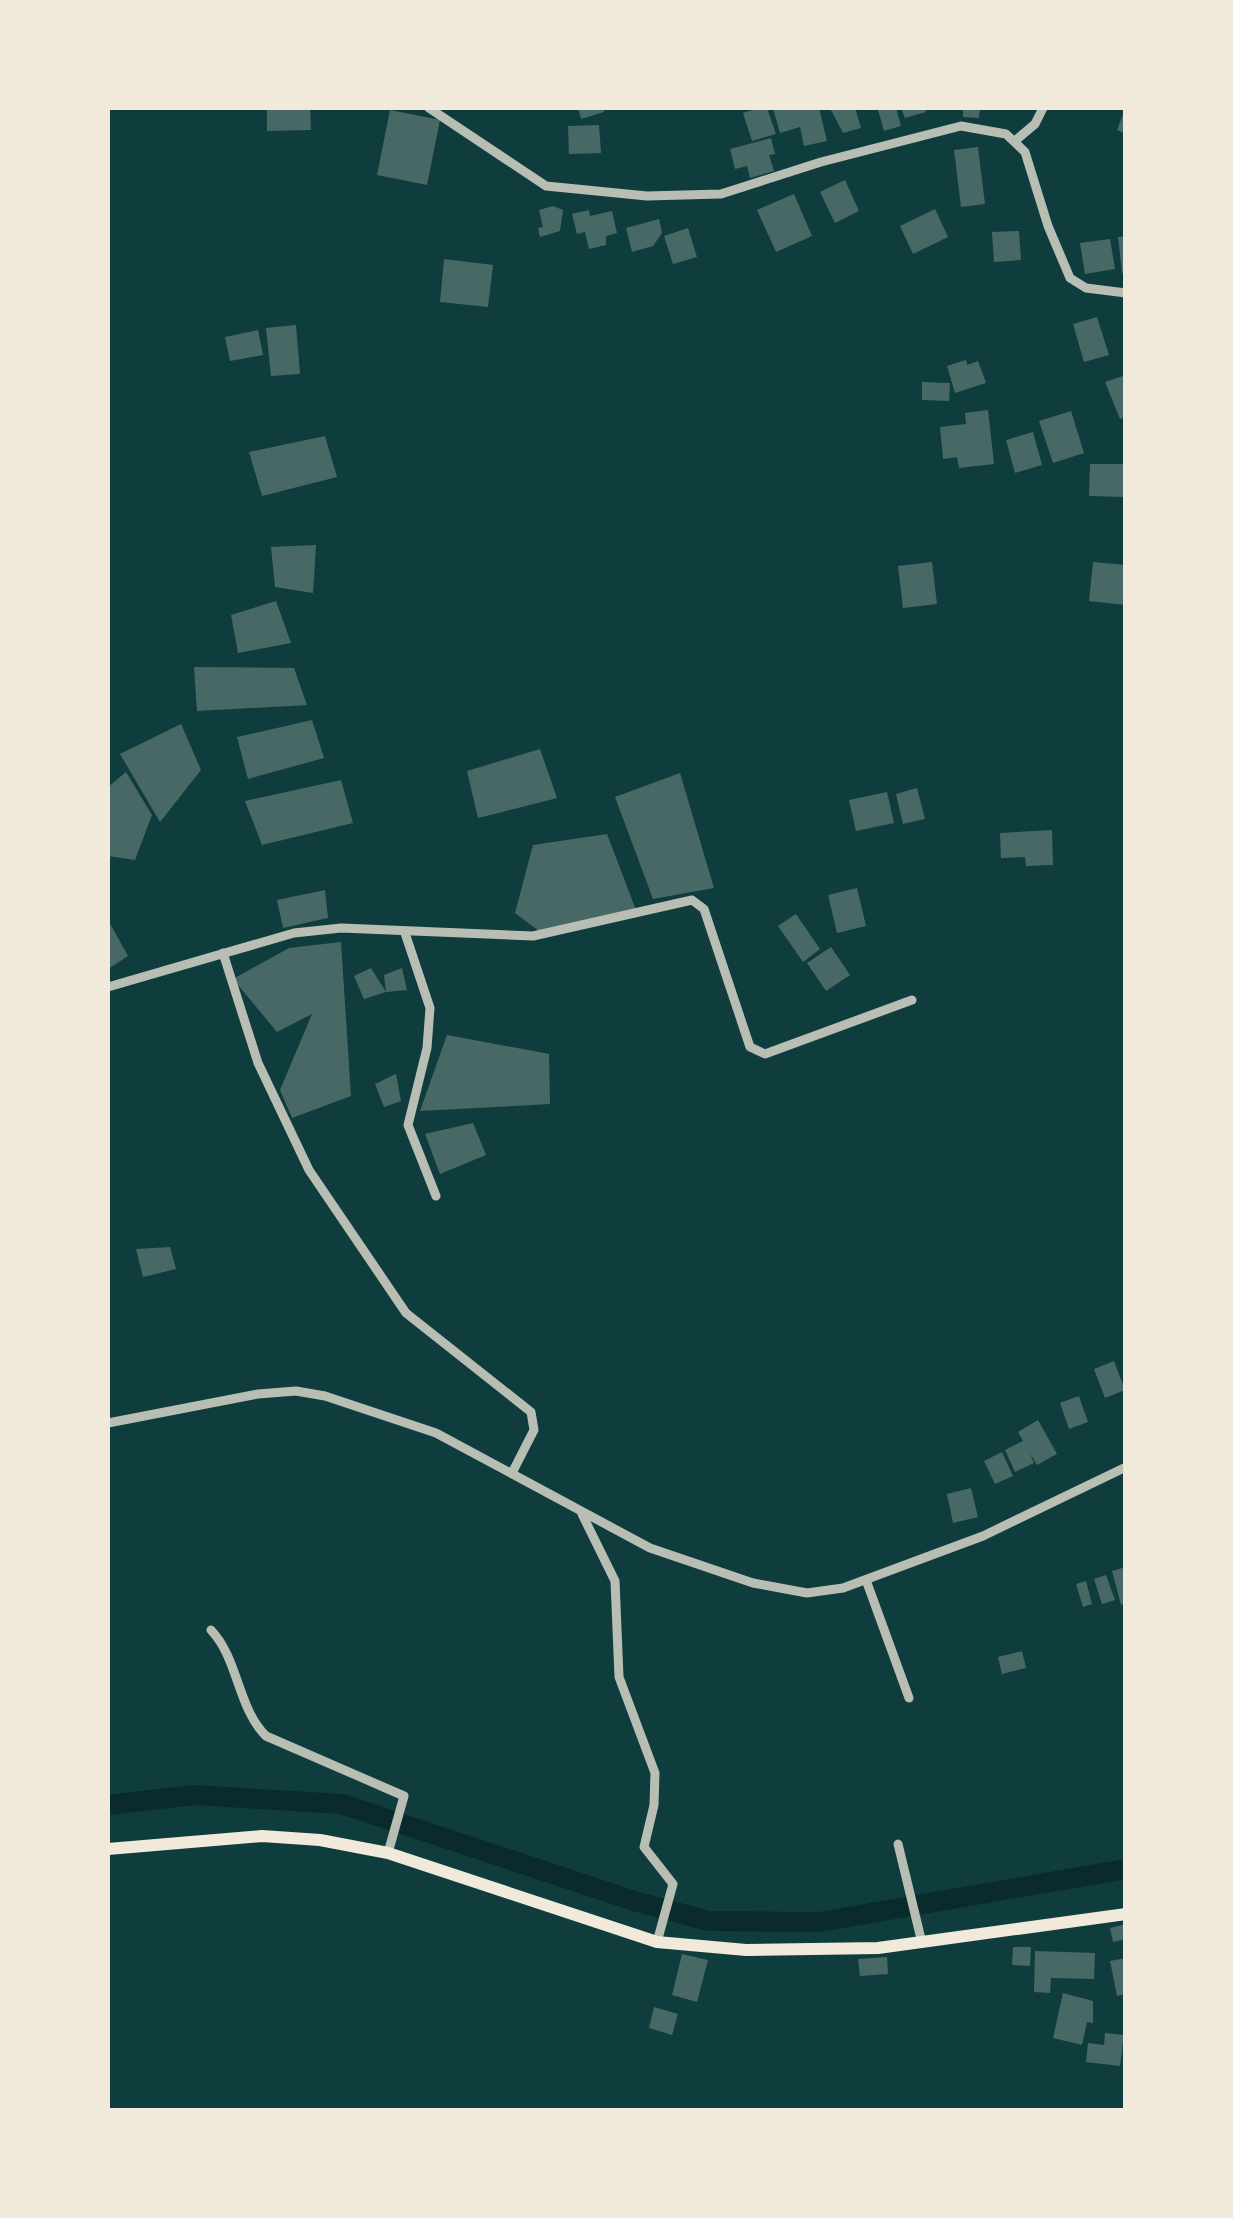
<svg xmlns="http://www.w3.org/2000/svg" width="1233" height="2218" font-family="Barlow,sans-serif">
  <rect width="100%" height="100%" fill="#0f3d3e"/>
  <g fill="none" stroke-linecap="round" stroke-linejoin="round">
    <path stroke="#0a2a2b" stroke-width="20" d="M108,1805L194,1795L342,1804L634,1901L709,1921L819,1922L1126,1869"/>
  </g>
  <g fill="#486865">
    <path d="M267,108H310L311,130L267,131Z"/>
    <path d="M578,108H603L604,112L581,119Z"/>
    <path d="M759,108H767L776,134L752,141L743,113Z"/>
    <path d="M773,108H819L827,141L804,146L800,127L780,133Z"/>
    <path d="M830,108H855L861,128L843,133Z"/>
    <path d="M896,108L901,126L884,131L878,110Z"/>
    <path d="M901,108H924L926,112L905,118Z"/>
    <path d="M963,108H980L979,118L963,117Z"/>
    <path d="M1125,109H1126V134L1117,130Z"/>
    <path d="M390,110L440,120L427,185L377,175Z"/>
    <path d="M599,125L601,153L569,154L568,126Z"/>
    <path d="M771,138L775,154L769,155L774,171L750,178L747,166L735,169L730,149Z"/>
    <path d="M978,147L985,204L961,207L954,150Z"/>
    <path d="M845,180L859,211L835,223L820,192Z"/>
    <path d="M794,194L812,236L776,252L757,210Z"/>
    <path d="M553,206L563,210L560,231L540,237L538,228L543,227L539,210Z"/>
    <path d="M935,209L948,237L913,254L900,226Z"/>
    <path d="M589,210L590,216L612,211L617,233L606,236V245L589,249L585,232L577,234L572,214Z"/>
    <path d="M659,219L662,233L653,246L632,252L626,228Z"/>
    <path d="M688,228L697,257L673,264L664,236Z"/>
    <path d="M1019,231L1021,260L994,262L992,232Z"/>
    <path d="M1126,236V273H1122L1118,237Z"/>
    <path d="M1110,239L1115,269L1085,274L1080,243Z"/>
    <path d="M444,259L493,265L488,307L440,302Z"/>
    <path d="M1097,317L1109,355L1084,362L1073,324Z"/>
    <path d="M296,325L300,374L271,376L266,328Z"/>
    <path d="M258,330L263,355L230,361L225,337Z"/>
    <path d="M966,360L967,365L978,361L986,383L955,393L947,366Z"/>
    <path d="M1126,375V417L1120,419L1105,382Z"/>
    <path d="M922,382L950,383L949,401L922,400Z"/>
    <path d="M988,410L994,464L959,468L957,457L943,459L940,427L966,424L965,413Z"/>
    <path d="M1071,411L1084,453L1053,463L1039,421Z"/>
    <path d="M1033,432L1042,465L1015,473L1006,440Z"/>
    <path d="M325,436L337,477L262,496L249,452Z"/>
    <path d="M1090,464H1126V497L1089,496Z"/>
    <path d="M316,545L313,593L275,587L271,547Z"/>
    <path d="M932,562L937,604L903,608L898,566Z"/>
    <path d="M1093,562L1126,565V605L1089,601Z"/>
    <path d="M276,601L291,643L238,653L231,615Z"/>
    <path d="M194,667L294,668L307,705L197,711Z"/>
    <path d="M312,720L324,758L248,779L237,737Z"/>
    <path d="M181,724L201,770L160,822L120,754Z"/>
    <path d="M540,749L557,798L478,818L467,771Z"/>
    <path d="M126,772L152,815L135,860L108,856V787Z"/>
    <path d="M680,773L714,888L653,899L615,797Z"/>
    <path d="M341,780L353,823L262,845L245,801Z"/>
    <path d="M917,788L925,819L903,824L896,794Z"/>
    <path d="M887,792L894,823L856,831L849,800Z"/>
    <path d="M1052,830L1053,865L1026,866L1025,857L1001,858L1000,833Z"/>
    <path d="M607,834L636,910L539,931L515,913L533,845Z"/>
    <path d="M857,888L866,926L837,933L828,895Z"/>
    <path d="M325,890L328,918L283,928L277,900Z"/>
    <path d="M796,914L820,949L803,962L778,926Z"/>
    <path d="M108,920L128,956L108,969Z"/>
    <path d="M341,942L351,1096L292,1118L280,1090L312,1014L277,1032L233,979L289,948Z"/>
    <path d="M831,947L850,975L826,991L807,963Z"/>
    <path d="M371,968L386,992L364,999L354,976Z"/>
    <path d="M402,968L407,990L386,992L384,975Z"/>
    <path d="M447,1035L549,1054L550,1104L420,1111Z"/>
    <path d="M396,1074L401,1101L384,1107L375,1084Z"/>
    <path d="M473,1123L486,1155L440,1174L425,1134Z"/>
    <path d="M170,1247L176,1269L143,1277L136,1249Z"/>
    <path d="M1114,1361L1125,1390L1105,1398L1094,1369Z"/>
    <path d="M1079,1396L1088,1422L1069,1429L1060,1403Z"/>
    <path d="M1038,1420L1057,1454L1037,1465L1030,1453L1034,1463L1015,1472L1005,1450L1023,1441L1018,1432Z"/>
    <path d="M1002,1452L1013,1476L995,1484L984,1461Z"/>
    <path d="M971,1488L978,1517L953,1523L947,1494Z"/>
    <path d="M1126,1567V1604L1121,1605L1112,1571Z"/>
    <path d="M1106,1575L1115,1600L1102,1604L1094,1579Z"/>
    <path d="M1086,1581L1092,1604L1083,1607L1076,1584Z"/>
    <path d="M1022,1651L1026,1668L1002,1674L998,1657Z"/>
    <path d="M1126,1924V1939L1113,1942L1110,1928Z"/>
    <path d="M1013,1947H1031L1030,1966L1012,1965Z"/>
    <path d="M1035,1951L1095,1953L1094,1979L1051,1978L1050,1993L1034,1992Z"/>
    <path d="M682,1954L708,1960L697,2002L672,1995Z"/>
    <path d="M887,1957L888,1974L860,1976L858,1959Z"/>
    <path d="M1126,1958V1994L1117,1996L1110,1961Z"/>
    <path d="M1063,1993L1093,2001V2023L1087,2022L1082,2045L1053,2038Z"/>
    <path d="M654,2007L678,2014L672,2035L649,2028Z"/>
    <path d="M1105,2033L1124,2035L1120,2066L1086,2062L1088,2043L1104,2045Z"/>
  </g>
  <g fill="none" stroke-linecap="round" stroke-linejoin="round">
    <g stroke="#b8beb3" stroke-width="9">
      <path d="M429,108L546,186L647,196L721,194L821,162L961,126L1006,134L1025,152L1048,226L1070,278L1086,288L1126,293"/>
      <path d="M1016,140L1035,124L1043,108"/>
      <path d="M405,933L430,1008L427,1048L408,1125L436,1196"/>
      <path d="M223,953L258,1063L309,1170L406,1313L531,1412L534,1430L512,1473"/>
      <path d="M108,987L294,933L341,928L533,936L692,900L704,909L750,1047L765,1054L912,1000"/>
      <path d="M108,1423L258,1394L296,1391L325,1396L436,1433L650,1548L753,1583L807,1593L843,1588L983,1536L1126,1467"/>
      <path d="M582,1514L615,1581L619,1677L655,1773L654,1805L644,1847L673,1884L657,1942"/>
      <path d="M866,1580L909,1698"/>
      <path d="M211,1630C239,1660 237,1707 266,1736L404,1796L388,1853"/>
      <path d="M898,1844L922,1943"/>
    </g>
    <path stroke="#f1e9da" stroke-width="12" d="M108,1849L262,1836L320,1840L388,1853L657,1942L746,1950L878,1948L1126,1914"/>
  </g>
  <rect width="1233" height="2218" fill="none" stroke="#f1e9da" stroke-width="220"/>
</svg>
